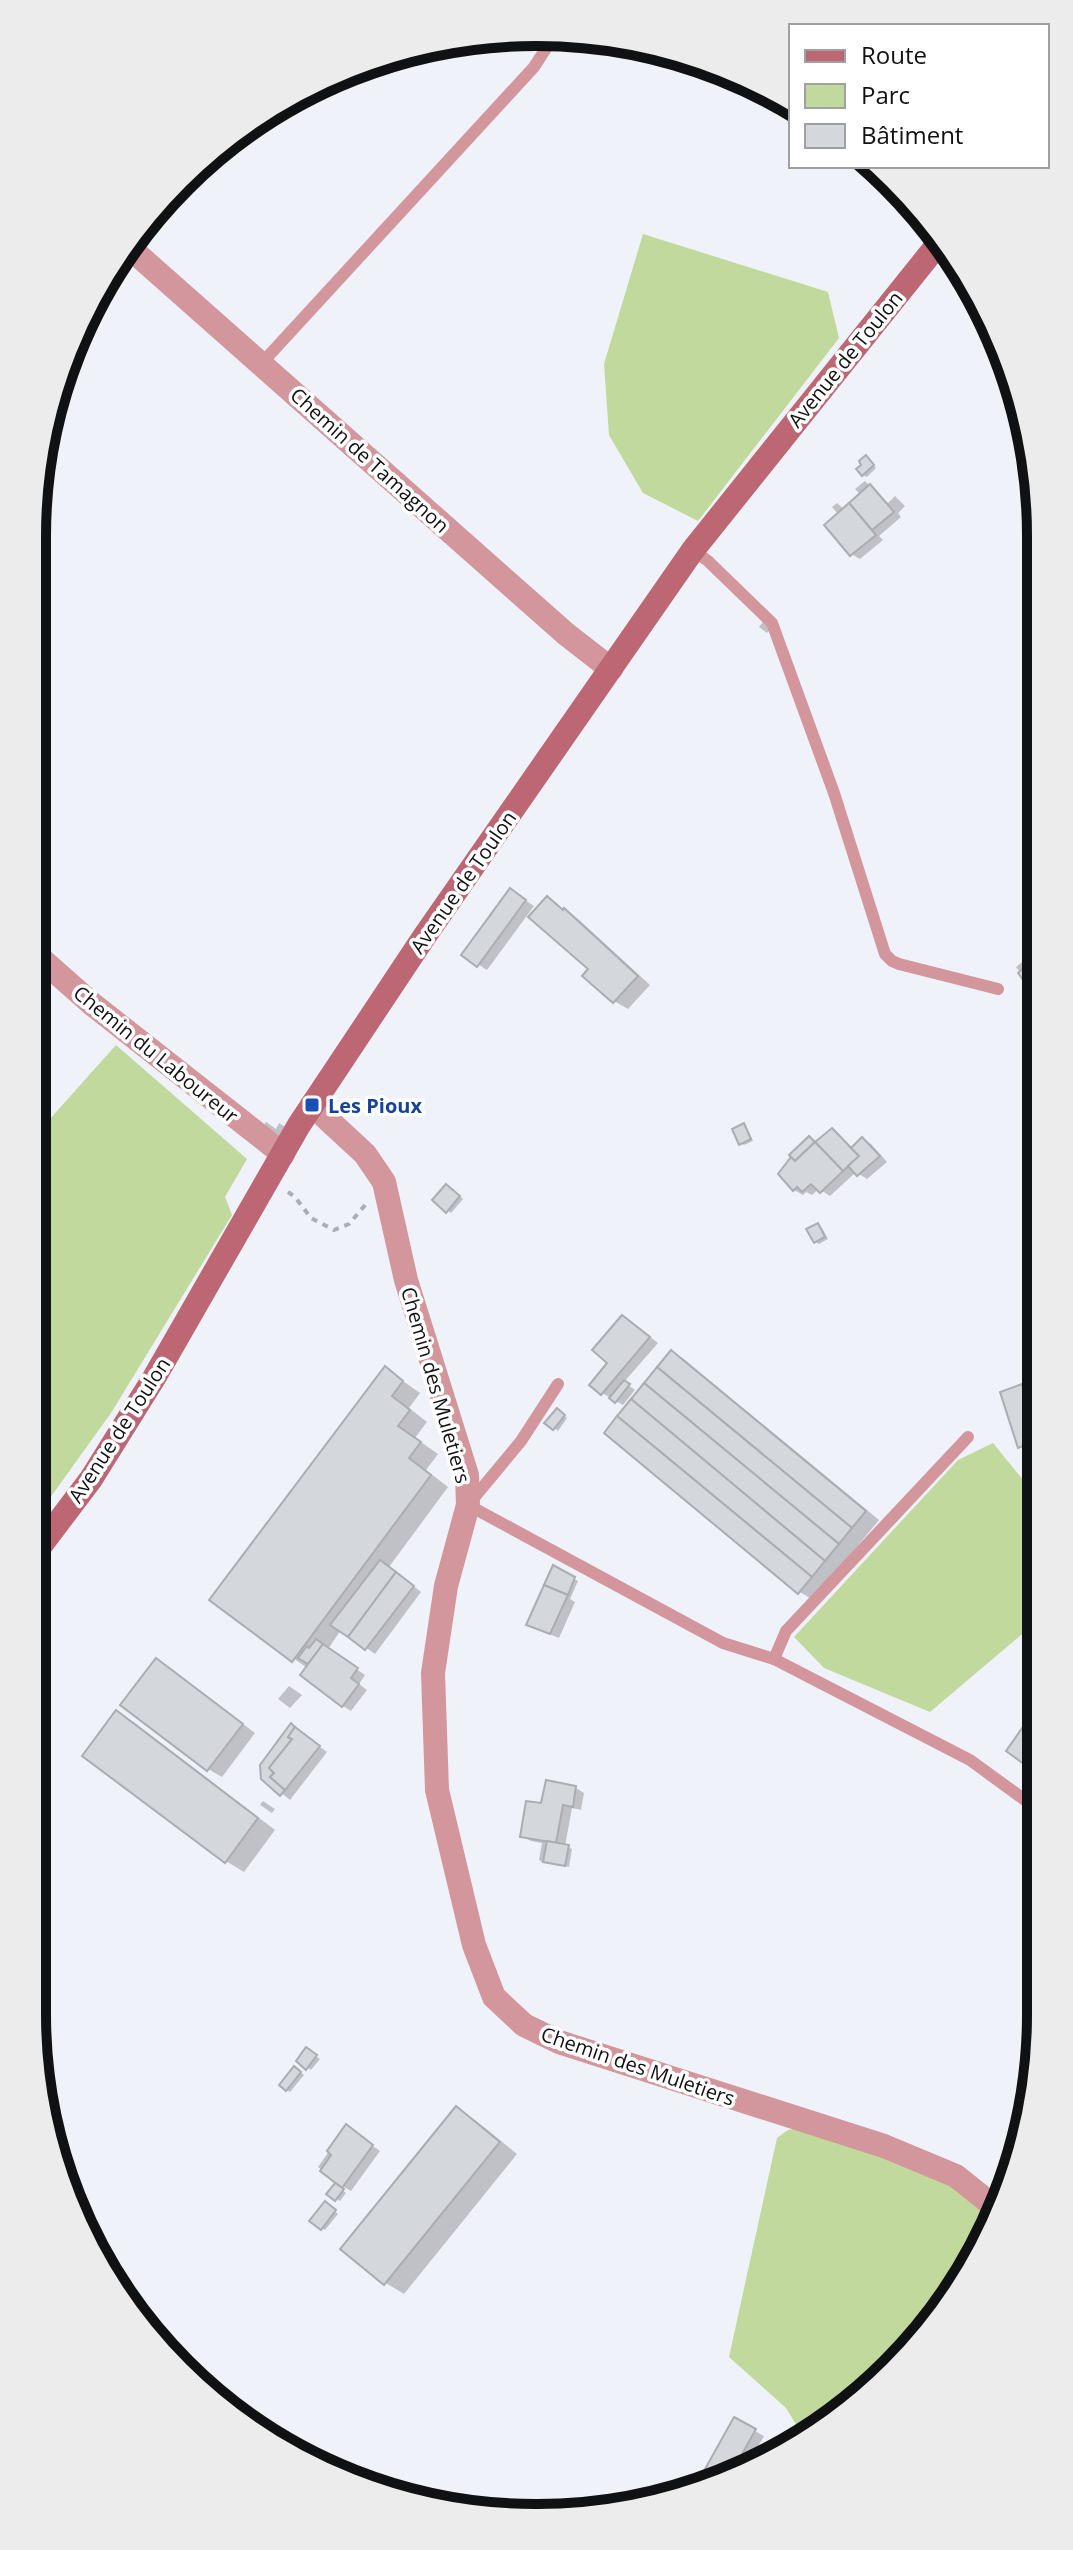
<svg xmlns="http://www.w3.org/2000/svg" width="1073" height="2550" font-family="'Open Sans',sans-serif">
  <rect width="100%" height="100%" fill="#eff2f8"/>
  <g fill="#c1d99d">
    <path d="M643,234L828,292L839,338L698,521L643,493L609,435L604,364Z"/>
    <path d="M116,1045L247,1159L225,1197L232,1215L111,1413L32,1523V1139Z"/>
    <path d="M993,1443L1028,1486L1040,1515V1619L930,1712L824,1668L794,1637L958,1460Z"/>
    <path d="M800,2128L909,2167L959,2190L993,2213L916,2346L798,2443L802,2434L786,2408L729,2357L777,2138L788,2130Z"/>
  </g>
  <g fill="#0003">
    <path d="M869,460L876,468L867,477L863,475Z"/>
    <path d="M865,481L888,503L895,496L905,506L898,513L901,517L879,536L883,540L860,559L851,554L838,514L832,507L837,503L844,509L861,495L855,489Z"/>
    <path d="M763,622L771,628L767,633L759,627Z"/>
    <path d="M519,896L534,906L487,970L464,955Z"/>
    <path d="M547,898L578,919L650,985L628,1009L614,1001Z"/>
    <path d="M1032,954L1038,957V993L1033,990L1016,967Z"/>
    <path d="M266,1122L276,1129L279,1123L287,1128L281,1137L264,1125Z"/>
    <path d="M744,1126L747,1128L753,1141L744,1145L740,1143Z"/>
    <path d="M832,1130L853,1148L862,1139L871,1144L887,1162L867,1179L856,1172L830,1196L819,1189L812,1195L806,1192L803,1195L794,1190L817,1144Z"/>
    <path d="M450,1188L463,1199L451,1213L435,1200Z"/>
    <path d="M818,1225L822,1228L828,1239L819,1244L815,1241Z"/>
    <path d="M631,1322L658,1343L624,1382L635,1390L623,1405L602,1393Z"/>
    <path d="M672,1352L685,1360L879,1520L813,1600L800,1592L606,1432Z"/>
    <path d="M386,1369L420,1393L409,1408L427,1422L415,1438L438,1454L426,1470L448,1487L389,1567L421,1592L375,1654L341,1630L328,1649L365,1675L359,1684L367,1690L351,1711L343,1706L307,1668L212,1599Z"/>
    <path d="M1022,1387L1031,1392L1039,1417V1448L1028,1451L1019,1446Z"/>
    <path d="M561,1413L567,1418L558,1431L547,1423Z"/>
    <path d="M554,1568L578,1581L570,1599L575,1602L559,1638L537,1629Z"/>
    <path d="M170,1669L255,1733L222,1777L208,1769Z"/>
    <path d="M289,1686L302,1695L290,1708L278,1699Z"/>
    <path d="M117,1712L135,1723L275,1830L244,1872L226,1861Z"/>
    <path d="M291,1726L327,1752L290,1800L263,1778Z"/>
    <path d="M576,1788L584,1793L581,1810L572,1808L565,1846L572,1849L569,1867L543,1863L539,1860L542,1843L531,1841L522,1836L543,1805Z"/>
    <path d="M263,1801L275,1809L272,1813L260,1805Z"/>
    <path d="M307,2050L320,2059L311,2070L298,2061Z"/>
    <path d="M298,2070L304,2075L290,2092L287,2090Z"/>
    <path d="M457,2109L475,2120L517,2154L404,2294L386,2283L343,2249Z"/>
    <path d="M346,2127L380,2151L351,2191L339,2184L338,2187L346,2193L340,2201L329,2194L337,2182L318,2167Z"/>
    <path d="M329,2206L338,2214L325,2230L322,2228Z"/>
    <path d="M735,2420L764,2436L747,2466L709,2481L703,2477Z"/>
  </g>
  <g fill="#d4d7dc" stroke="#aaadb2" stroke-width="2">
    <path d="M866,455L874,465L862,476L856,469L861,465L859,461Z"/>
    <path d="M870,484L894,512L872,530L849,503Z"/>
    <path d="M849,503L876,535L850,556L824,525Z"/>
    <path d="M510,888L526,900L477,967L461,955Z"/>
    <path d="M547,896L563,910L564,908L638,976L613,1003L582,976L588,969L528,917Z"/>
    <path d="M1032,951L1038,959V987L1032,992L1018,973L1030,963L1025,957Z"/>
    <path d="M744,1123L751,1139L739,1145L732,1129Z"/>
    <path d="M832,1128L859,1156L843,1171L815,1142Z"/>
    <path d="M809,1136L815,1142L795,1161L789,1155Z"/>
    <path d="M862,1137L880,1156L857,1176L848,1166L859,1156L851,1148Z"/>
    <path d="M815,1142L843,1171L820,1193L811,1184L802,1192L797,1187L793,1191L778,1174L791,1157L795,1161Z"/>
    <path d="M446,1184L460,1196L446,1213L432,1200Z"/>
    <path d="M818,1223L825,1237L814,1243L806,1229Z"/>
    <path d="M622,1315L650,1337L601,1395L589,1385L607,1363L592,1350Z"/>
    <path d="M671,1350L866,1511L852,1528L657,1367Z"/>
    <path d="M385,1366L403,1381L392,1396L410,1410L398,1426L421,1442L409,1458L431,1475L292,1662L209,1600Z"/>
    <path d="M657,1367L852,1528L839,1544L644,1383Z"/>
    <path d="M624,1380L630,1384L615,1403L609,1398Z"/>
    <path d="M644,1383L839,1544L825,1561L631,1399Z"/>
    <path d="M1022,1384L1039,1440L1018,1448L1000,1392Z"/>
    <path d="M631,1399L825,1561L812,1577L617,1416Z"/>
    <path d="M557,1408L565,1415L553,1430L544,1423Z"/>
    <path d="M617,1416L812,1577L798,1594L604,1433Z"/>
    <path d="M380,1560L396,1572L348,1637L330,1625Z"/>
    <path d="M553,1565L575,1577L568,1595L544,1585Z"/>
    <path d="M396,1572L414,1586L365,1650L348,1637Z"/>
    <path d="M544,1585L568,1595L550,1634L526,1625Z"/>
    <path d="M316,1639L323,1644L308,1664L298,1658L307,1646L309,1648Z"/>
    <path d="M323,1644L358,1668L351,1678L359,1684L342,1707L300,1675Z"/>
    <path d="M156,1658L243,1724L207,1771L120,1705Z"/>
    <path d="M116,1710L258,1818L225,1863L82,1756Z"/>
    <path d="M291,1723L295,1727L288,1737L292,1739L269,1768L274,1773L270,1777L285,1790L280,1796L261,1779L260,1765Z"/>
    <path d="M1025,1724L1040,1735V1776L1006,1751Z"/>
    <path d="M295,1727L320,1746L285,1790L270,1777L274,1773L269,1768L292,1739L288,1737Z"/>
    <path d="M546,1780L576,1786L573,1807L563,1805L556,1843L520,1837L526,1801L541,1803Z"/>
    <path d="M547,1841L569,1845L565,1866L543,1862Z"/>
    <path d="M306,2047L317,2055L306,2070L296,2061Z"/>
    <path d="M294,2066L301,2072L286,2091L279,2085Z"/>
    <path d="M456,2106L500,2142L384,2285L340,2249Z"/>
    <path d="M346,2124L373,2145L342,2188L320,2171L331,2155L327,2151Z"/>
    <path d="M335,2183L344,2189L335,2201L326,2194Z"/>
    <path d="M325,2201L336,2210L321,2230L309,2221Z"/>
    <path d="M734,2417L756,2429L732,2472L706,2481L700,2478Z"/>
  </g>
  <g fill="none" stroke-linecap="round" stroke-linejoin="round">
    <path stroke="#aaadb1" stroke-width="4" stroke-dasharray="6 6" stroke-linecap="butt" d="M288,1192L295,1197L311,1218L334,1230L349,1224L366,1204"/>
    <g stroke="#d3969d" stroke-width="12">
      <path d="M261,364L534,67L552,39"/>
      <path d="M693,550L708,561L772,623L834,793L885,954L892,961L899,964L998,989"/>
      <path d="M558,1384L521,1441L468,1505L723,1643L774,1659L970,1760L1040,1811"/>
      <path d="M774,1659L786,1631L968,1437"/>
    </g>
    <g stroke="#d3969d" stroke-width="24">
      <path d="M131,249L566,634L611,669"/>
      <path d="M32,951L92,1004L283,1154"/>
      <path d="M312,1105L365,1154L384,1182L406,1280L467,1475L468,1505L446,1586L433,1673L437,1790L474,1945L494,1997L524,2025L559,2042L884,2146L956,2176L996,2208"/>
    </g>
    <path stroke="#be6774" stroke-width="24" d="M32,1557L91,1479L154,1378L299,1125L424,937L693,550L942,239"/>
  </g>
  <rect fill="#1a4fb4" stroke="#fff" stroke-width="3" x="304" y="1097" width="16" height="16" rx="4"/>
  <g text-anchor="middle" dominant-baseline="central" stroke-width="7" stroke-linejoin="round" paint-order="stroke">
    <g font-size="20" fill="#101113" stroke="#fff">
      <text transform="translate(845 359) rotate(-51)">Avenue de Toulon</text>
      <text transform="translate(370 460) rotate(42)">Chemin de Tamagnon</text>
      <text transform="translate(463 882) rotate(-55)">Avenue de Toulon</text>
      <text transform="translate(156 1054) rotate(39)">Chemin du Laboureur</text>
      <text transform="translate(436 1385) rotate(74)">Chemin des Muletiers</text>
      <text transform="translate(119 1430) rotate(-57)">Avenue de Toulon</text>
      <text transform="translate(638 2066) rotate(19)">Chemin des Muletiers</text>
    </g>
    <g font-size="20" font-weight="bold" fill="#164399" stroke="#fff" text-anchor="start">
      <text x="328" y="1105">Les Pioux</text>
    </g>
  </g>
  <path d="M0 0H1073V2550H0ZM536 46H537A490 490 0 0 1 1027 536V2014A490 490 0 0 1 537 2504H536A490 490 0 0 1 46 2014V536A490 490 0 0 1 536 46Z" fill="#ececec" fill-rule="evenodd"/>
  <path fill="none" stroke="#101113" stroke-width="10" d="M536 46H537A490 490 0 0 1 1027 536V2014A490 490 0 0 1 537 2504H536A490 490 0 0 1 46 2014V536A490 490 0 0 1 536 46Z"/>
  <rect x="789" y="24" width="260" height="144" fill="#ffffff" stroke="#9fa0a1" stroke-width="2"/>
  <rect x="805" y="50" width="40" height="12" fill="#be6774" stroke="#9fa0a1" stroke-width="2"/>
  <text x="861" y="64" font-size="24" fill="#101113">Route</text>
  <rect x="805" y="84" width="40" height="24" fill="#c1d99d" stroke="#9fa0a1" stroke-width="2"/>
  <text x="861" y="104" font-size="24" fill="#101113">Parc</text>
  <rect x="805" y="124" width="40" height="24" fill="#d4d7dc" stroke="#9fa0a1" stroke-width="2"/>
  <text x="861" y="144" font-size="24" fill="#101113">Bâtiment</text>
</svg>
